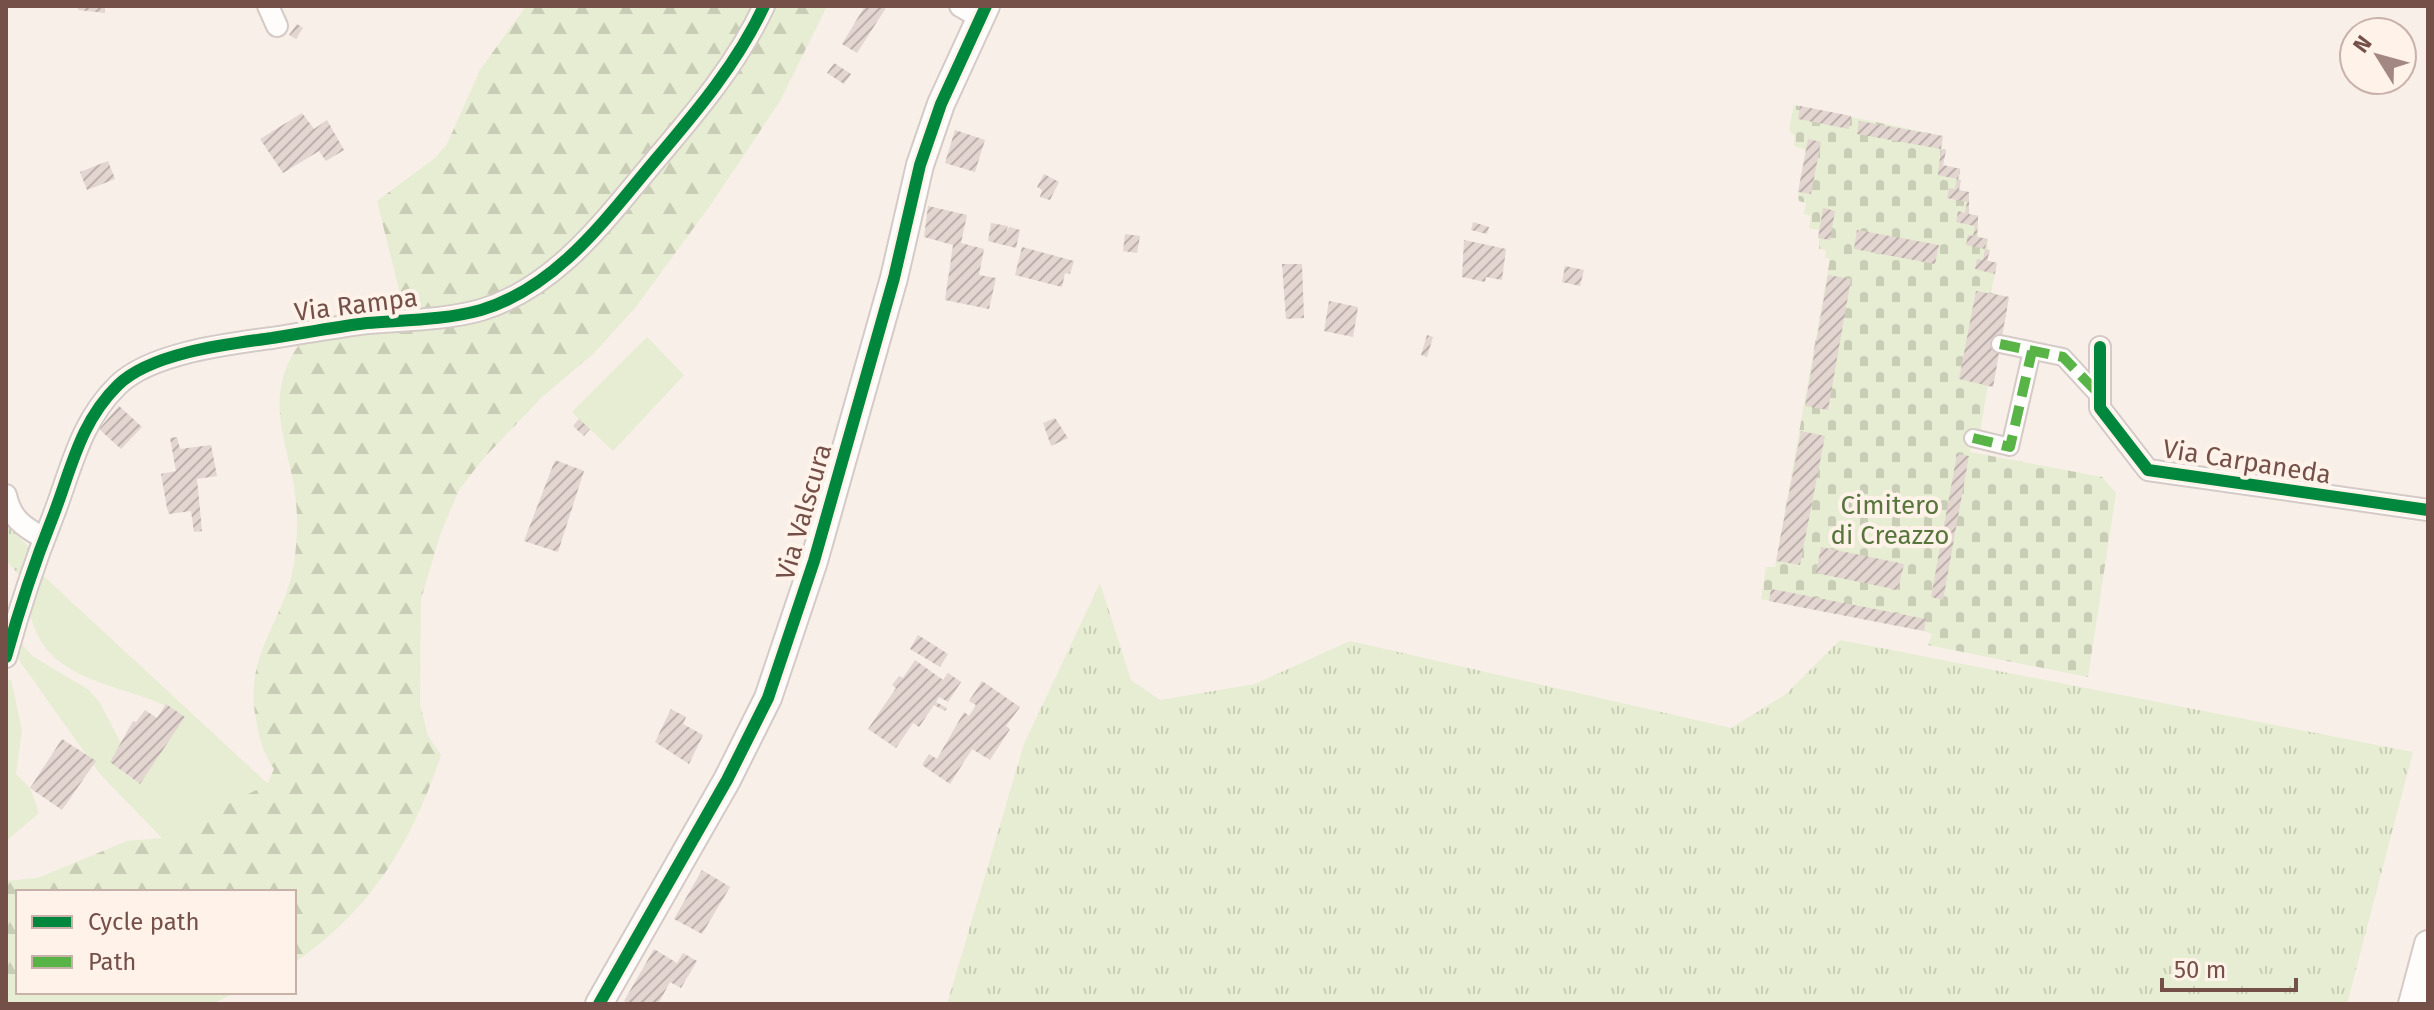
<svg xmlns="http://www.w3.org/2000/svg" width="2434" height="1010" font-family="'Fira Sans',sans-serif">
  <defs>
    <pattern id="grass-tufts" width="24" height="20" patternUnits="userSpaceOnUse" patternTransform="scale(2)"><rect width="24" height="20" fill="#e6edd2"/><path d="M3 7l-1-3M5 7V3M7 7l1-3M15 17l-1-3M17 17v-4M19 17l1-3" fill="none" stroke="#c9cdb6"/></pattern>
    <pattern id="forest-firs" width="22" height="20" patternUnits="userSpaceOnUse" patternTransform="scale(2)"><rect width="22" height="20" fill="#e6edd2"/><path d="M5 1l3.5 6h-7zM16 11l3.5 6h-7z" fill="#c9cdb6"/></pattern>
    <pattern id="cemetery-stones" width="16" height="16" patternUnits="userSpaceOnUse" patternTransform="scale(2)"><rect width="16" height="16" fill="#e6edd2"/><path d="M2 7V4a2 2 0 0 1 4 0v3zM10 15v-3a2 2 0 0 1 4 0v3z" fill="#c9cdb6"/></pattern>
    <pattern id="building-hatch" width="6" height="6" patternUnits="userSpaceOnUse" patternTransform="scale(2)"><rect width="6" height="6" fill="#e3d5d0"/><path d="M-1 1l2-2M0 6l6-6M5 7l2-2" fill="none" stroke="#bdafab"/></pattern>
  </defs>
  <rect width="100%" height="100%" fill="#f7efe8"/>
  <g fill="url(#grass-tufts)">
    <path d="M6,525L30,548L20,576L6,560Z"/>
    <path d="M1100,583L1131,680L1160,700L1255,684L1350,641L1731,728L1786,694L1840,640L2413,752L2347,1004H947L1024,744Z"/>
  </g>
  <path fill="url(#forest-firs)" d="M526,6H827L780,101L709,207L635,308L594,353L542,397L482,460L459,490L441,532L421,599L420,704L428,736L441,755C411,844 373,908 294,963V892H18V992H236L212,1004H6V881L38,878L127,841L162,838L268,783L274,769C263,752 259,739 256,719C243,654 285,622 294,563C297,544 298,521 296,502C292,451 263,406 293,354C319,310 355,308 400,294L377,201L435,158L447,144L480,70Z"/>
  <path fill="url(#cemetery-stones)" d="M1794,105L1943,136L1941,149L1946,150L1943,165L1960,169L1959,190L1969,192V214L1978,216V236L1988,239V261L1997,263L1991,293L2009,297L1993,387L1988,386L1979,436L1974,435L1970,452L2102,477L2116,493L2088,677L1928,645L1932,634L1924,631L1761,599L1766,567H1775L1830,259L1825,257L1826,250L1819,249V230L1809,228L1811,216L1804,214L1806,203L1799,201L1798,196L1806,150L1794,146L1795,136L1789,130Z"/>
  <g fill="#e6edd2">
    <path d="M647,337L684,375L613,451L590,429L584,436L573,426L579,419L572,412Z"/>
    <path d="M37,570L268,784L162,838L100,774L6,642L17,638L32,656L89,690L100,703L122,745V772L139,783L185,717C146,689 86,689 51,654C35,638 30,614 23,592Z"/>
    <path d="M6,680H11L22,730L16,774L30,788L39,813L6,841Z"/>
  </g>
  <g fill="url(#building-hatch)">
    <path d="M78,6H105V13L78,10Z"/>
    <path d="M865,6H887L857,53L842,44Z"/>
    <path d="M297,24L303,28L296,39L289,35Z"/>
    <path d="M834,63L851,74L844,84L827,73Z"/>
    <path d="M1800,106L1851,116L1849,129L1798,119Z"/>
    <path d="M302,113L314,129L327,120L344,150L326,161L319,151L283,173L260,139Z"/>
    <path d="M1859,121L1943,136L1941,149L1857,134Z"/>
    <path d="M955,130L985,140L975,172L945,163Z"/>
    <path d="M1808,139L1821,142L1811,194L1798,192Z"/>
    <path d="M1941,149L1946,150L1943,165L1960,169L1958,179L1938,175Z"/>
    <path d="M108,161L115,179L87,190L80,172Z"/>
    <path d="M1044,174L1059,182L1050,200L1040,197L1042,190L1037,187Z"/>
    <path d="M1957,179L1961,180L1959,190L1969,192V214L1978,216L1977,237L1988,239L1985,249L1966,245L1968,235L1973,236L1975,226L1956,222L1958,211L1965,213L1967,202L1947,198L1949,188L1955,189Z"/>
    <path d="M928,206L967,215L961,243L984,249L979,275L996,278L989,309L945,300L953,245L924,237Z"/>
    <path d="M1823,208L1835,211L1830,240L1818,238Z"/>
    <path d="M1473,222L1489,227L1487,234L1471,230Z"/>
    <path d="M991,223L1008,226L1006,232L1010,227L1020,230L1016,248L988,241Z"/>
    <path d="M1857,230L1939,245L1935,264L1854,249Z"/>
    <path d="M1125,234L1140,236L1137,253L1123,251Z"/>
    <path d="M1464,240L1506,249L1502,280L1486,277L1485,282L1462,277Z"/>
    <path d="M1022,247L1074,261L1070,274L1065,273L1062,287L1015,275Z"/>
    <path d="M1985,249L1990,250L1987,261L1997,263L1995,274L1975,269L1977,259L1983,260Z"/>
    <path d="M1282,264H1302L1304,318L1286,319Z"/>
    <path d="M1565,266L1584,270L1580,286L1562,282Z"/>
    <path d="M1828,275L1851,279L1828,410L1805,406Z"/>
    <path d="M1976,291L2009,297L1993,387L1959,379Z"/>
    <path d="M1329,301L1358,307L1353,337L1324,331Z"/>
    <path d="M1427,335L1433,337L1427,357L1421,355Z"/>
    <path d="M119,406L142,427L121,449L99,429Z"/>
    <path d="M1055,418L1068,438L1051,446L1043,423Z"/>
    <path d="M579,419L590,429L584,436L573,426Z"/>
    <path d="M1801,431L1825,436L1800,565L1776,561Z"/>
    <path d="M177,437L180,449L211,445L217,476L197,479L202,531L194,532L191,511L169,514L167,508L161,474L176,471L170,438Z"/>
    <path d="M1957,454L1969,456L1943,600L1931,597Z"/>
    <path d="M555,460L584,471L558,552L524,541Z"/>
    <path d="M1821,547L1904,564L1898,590L1816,573Z"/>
    <path d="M1771,589L1926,619L1924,631L1769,601Z"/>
    <path d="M918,635L948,654L940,667L910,649Z"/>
    <path d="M915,660L943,680L948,673L961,682L948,702L939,697L936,702L947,708L945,711L934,705L919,727L913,723L896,748L868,729L896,688L892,685L899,676L903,678Z"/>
    <path d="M982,681L1020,707L1006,726L1010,729L990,760L972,749L950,784L922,765L929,754L937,759L964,712L969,716L976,705L969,701Z"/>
    <path d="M166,704L185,717L140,784L110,762L133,721L136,722L145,710L157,718Z"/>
    <path d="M671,709L686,717L683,724L703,735L689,764L655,742Z"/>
    <path d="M62,739L96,761L62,810L30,788Z"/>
    <path d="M702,870L730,887L702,934L674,919Z"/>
    <path d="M654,949L677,963L683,953L697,961L681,988L670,982L658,1004H628L624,1001Z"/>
  </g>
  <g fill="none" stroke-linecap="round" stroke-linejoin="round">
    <g stroke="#d5cac6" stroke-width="20">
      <g id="pedestrian">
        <path d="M2000,344L2063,357L2100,397"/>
        <path d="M1973,438L2010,447L2032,351"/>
      </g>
    </g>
    <g stroke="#d5cac6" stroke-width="24">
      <g id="minor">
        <path d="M268,6L277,26"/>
        <path d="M960,6L979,17"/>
        <path d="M2100,347V408L2148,470L2428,510"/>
        <path d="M6,495C11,518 22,526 42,537"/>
        <path d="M6,657C19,610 34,564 52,519C71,471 79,423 118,385C151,353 227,344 272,338C304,333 335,327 367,323C405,320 445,320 481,310C558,287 607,217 657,158C697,111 738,62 764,6"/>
      </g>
    </g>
    <g stroke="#d5cac6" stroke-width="30">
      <g id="tertiary">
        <path d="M599,1004L727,780L768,698L814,561L894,278L920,165L941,104L986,6"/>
        <path d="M2412,1004L2428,944"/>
      </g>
    </g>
    <use href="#pedestrian" stroke="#fefdfc" stroke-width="16"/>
    <use href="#minor" stroke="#fefdfc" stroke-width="20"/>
    <use href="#tertiary" stroke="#fefdfc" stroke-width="26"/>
    <g stroke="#59b447" stroke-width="10" stroke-dasharray="20 10" stroke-linecap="butt">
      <path d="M2000,344L2063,357L2098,393"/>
      <path d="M1973,438L2010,447L2032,351"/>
    </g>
    <g stroke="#fff2e9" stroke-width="17">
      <g id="cycleway">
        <path d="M2100,347V408L2148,470L2428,510"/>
        <path d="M6,657C19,610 34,564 52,519C71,471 79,423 118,385C151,353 227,344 272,338C304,333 335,327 367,323C405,320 445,320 481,310C558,287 607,217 657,158C697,111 738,62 764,6"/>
        <path d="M599,1004L727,780L768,698L814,561L894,278L920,165L941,104L986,6"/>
      </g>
    </g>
    <use href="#cycleway" stroke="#00873e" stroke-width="12"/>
  </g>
  <g text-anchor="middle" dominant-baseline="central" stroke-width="8" stroke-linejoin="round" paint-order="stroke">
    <g font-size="26" fill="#755048" stroke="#fff2e9">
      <text transform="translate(356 305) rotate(-7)">Via Rampa</text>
      <text transform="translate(2247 462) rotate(9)">Via Carpaneda</text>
      <text transform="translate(804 512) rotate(-74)">Via Valscura</text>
    </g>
    <g font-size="26" fill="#58753d" stroke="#fff2e9">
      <text x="1890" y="505">Cimitero<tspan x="1890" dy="30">di Creazzo</tspan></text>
    </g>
  </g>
  <rect width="2434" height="1010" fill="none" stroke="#755048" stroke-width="16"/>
  <rect x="16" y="890" width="280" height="104" fill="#fff2e9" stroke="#c8b1a9" stroke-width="2"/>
  <rect x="32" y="916" width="40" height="12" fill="#00873e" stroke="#c8b1a9" stroke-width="2"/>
  <text x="88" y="930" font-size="24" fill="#755048">Cycle path</text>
  <rect x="32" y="956" width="40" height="12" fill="#59b447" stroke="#c8b1a9" stroke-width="2"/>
  <text x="88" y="970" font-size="24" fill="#755048">Path</text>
  <g transform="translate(2378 56) rotate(307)"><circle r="38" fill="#fff2e9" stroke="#c8b1a9" stroke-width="2"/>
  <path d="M0-6L14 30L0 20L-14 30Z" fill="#a28880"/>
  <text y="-12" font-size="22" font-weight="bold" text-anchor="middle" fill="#755048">N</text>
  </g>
  <path d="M2162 978v12h134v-12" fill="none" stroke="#755048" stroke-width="4"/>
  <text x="2174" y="978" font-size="24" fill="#755048" stroke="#fff2e9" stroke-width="6" paint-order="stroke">50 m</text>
</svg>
